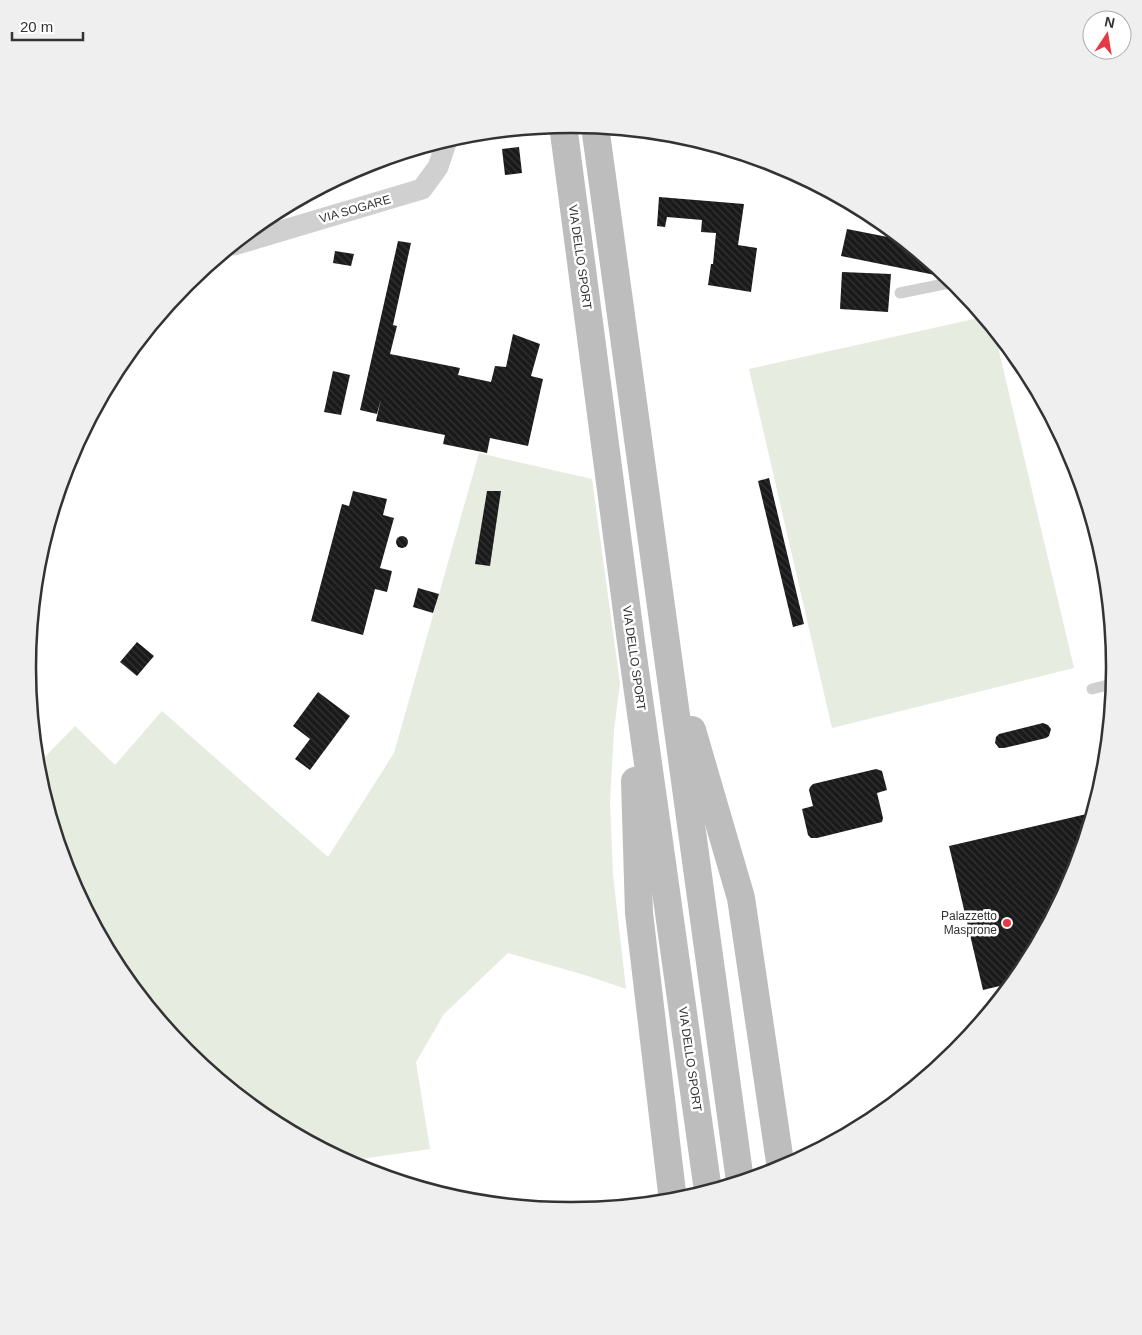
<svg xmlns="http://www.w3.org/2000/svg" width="1142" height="1335" font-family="Arial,sans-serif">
  <defs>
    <pattern id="building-back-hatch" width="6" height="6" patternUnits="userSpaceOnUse" patternTransform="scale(1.25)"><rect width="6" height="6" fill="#1a1a1a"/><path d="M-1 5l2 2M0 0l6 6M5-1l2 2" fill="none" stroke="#333"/></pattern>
  </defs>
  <rect width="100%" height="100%" fill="#fff"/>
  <g fill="#e6ecdf">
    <path d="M983,317L994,330L1074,668L832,728L749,369Z"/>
    <path d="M479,453L592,479L620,683L614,730L610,801L613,875L626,989L588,976L508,953L444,1014L416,1062L430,1149L347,1161L269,1119L223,1081L222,1078H219L186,1052L119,969L69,875L38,773L37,765L75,726L115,765L162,711L328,857L394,753Z"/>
  </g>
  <g fill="url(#building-back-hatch)">
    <path d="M519,147L522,173L505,175L502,149Z"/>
    <path d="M659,197L744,204L738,245L757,248L751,292L708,285L711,264H713L716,233L701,232L702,220L667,217L665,227L657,226Z"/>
    <path d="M847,229L903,240L950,278L841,256Z"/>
    <path d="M398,241L411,243L393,325L397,326L390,354L460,368L458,375L491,382L495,366L506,367L513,334L540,344L531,376L543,379L528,446L490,438L487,453L443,444L445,435L376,421L381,399L377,414L360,410Z"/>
    <path d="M335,251L354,254L351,266L333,263Z"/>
    <path d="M842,272L891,274L888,312L840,309Z"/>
    <path d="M333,371L350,375L341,415L324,412Z"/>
    <path d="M769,478L804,624L793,627L758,481Z"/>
    <path d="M353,491L387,499L383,515L394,518L380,568L392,571L387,592L375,589L363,635L311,621L342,504L349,506Z"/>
    <path d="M487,491H501L490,566L475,564Z"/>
    <circle cx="402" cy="542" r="6"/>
    <path d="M418,588L439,594L433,613L413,607Z"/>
    <path d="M137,642L154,656L137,676L120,662Z"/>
    <path d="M318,692L350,716L310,770L295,759L310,739L293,726Z"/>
    <path d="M1043,723L1048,725L1051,729L1049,736L1046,738L1004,748H999L995,743L996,737L999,734Z"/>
    <path d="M876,769L882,771L887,790L877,793L883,818L882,822L817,838H811L808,835L802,809L813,806L809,790L810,787L813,784Z"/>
    <path d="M1091,813V815L1073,876L1023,970L1012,983L983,990L949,846Z"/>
  </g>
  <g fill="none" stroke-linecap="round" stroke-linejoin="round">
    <g stroke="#d0d0d0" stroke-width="11">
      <path d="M900,293L954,282"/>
      <path d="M1092,689L1112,684"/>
    </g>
    <path stroke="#d0d0d0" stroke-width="21" d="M234,245L422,189L438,167L447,140"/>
    <g stroke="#bdbdbd" stroke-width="28">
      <path d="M563,125L631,642L708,1191"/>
      <path d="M595,126L740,1181"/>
      <path d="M692,730L741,898L781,1169"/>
      <path d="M635,781L639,913L673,1201"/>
    </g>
  </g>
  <circle fill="#e63946" stroke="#fff" stroke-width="2" cx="1007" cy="923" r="5"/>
  <g text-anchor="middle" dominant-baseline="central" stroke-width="5" stroke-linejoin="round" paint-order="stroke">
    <g font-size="12" fill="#333" stroke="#fff">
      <text transform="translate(355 209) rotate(-16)">VIA SOGARE</text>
      <text transform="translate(580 257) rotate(82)">VIA DELLO SPORT</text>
      <text transform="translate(634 658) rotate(82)">VIA DELLO SPORT</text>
      <text transform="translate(690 1059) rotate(82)">VIA DELLO SPORT</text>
    </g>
    <g font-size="12" fill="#333" stroke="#fff" text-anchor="end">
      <text x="997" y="916">Palazzetto<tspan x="997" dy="14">Masprone</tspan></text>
    </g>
  </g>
  <path d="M0 0H1142V1335H0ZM570 133H572A534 534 0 0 1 1106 667V668A534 534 0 0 1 572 1202H570A534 534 0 0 1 36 668V667A534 534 0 0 1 570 133Z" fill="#efefef" fill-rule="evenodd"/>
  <path fill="none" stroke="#333" stroke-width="2.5" d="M570 133H572A534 534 0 0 1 1106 667V668A534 534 0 0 1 572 1202H570A534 534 0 0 1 36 668V667A534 534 0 0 1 570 133Z"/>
  <g transform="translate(1107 35) rotate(12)"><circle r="24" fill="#ffffff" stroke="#adadad"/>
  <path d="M0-4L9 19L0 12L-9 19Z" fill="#e63946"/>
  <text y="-8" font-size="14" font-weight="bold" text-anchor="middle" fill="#333333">N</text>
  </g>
  <path d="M12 32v8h71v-8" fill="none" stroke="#333333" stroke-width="2.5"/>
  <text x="20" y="32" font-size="15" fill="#333333" stroke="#ffffff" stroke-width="4" paint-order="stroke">20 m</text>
</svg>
